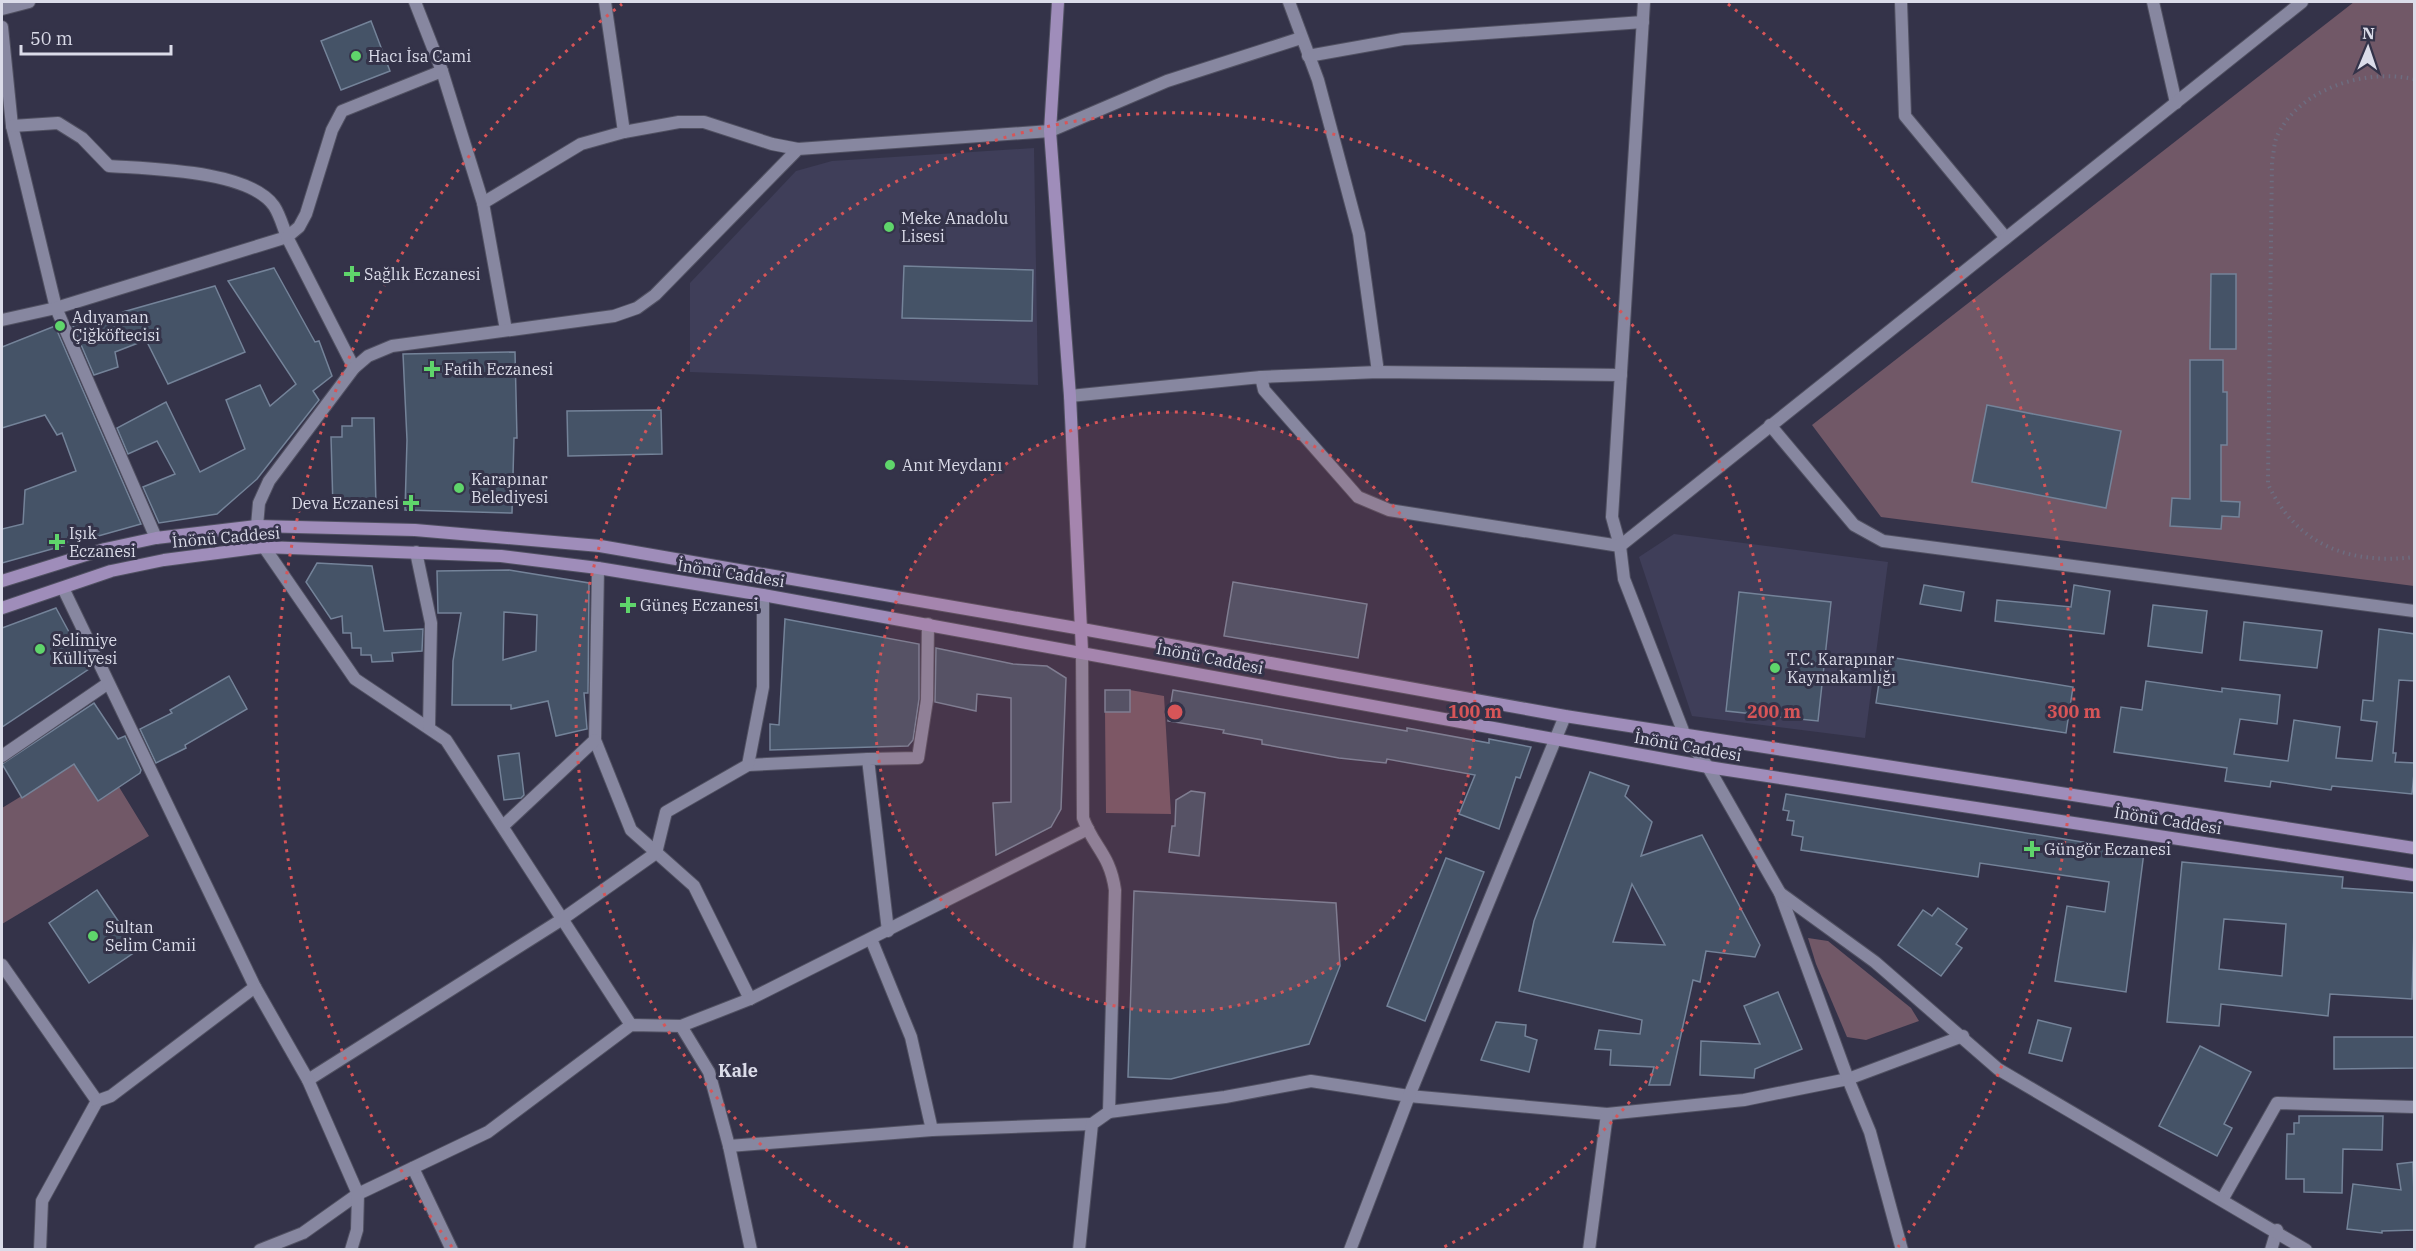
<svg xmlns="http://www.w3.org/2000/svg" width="2416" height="1251" font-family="'IBM Plex Serif',serif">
  <rect width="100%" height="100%" fill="#343349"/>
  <g fill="#3f3e59">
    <path d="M1034,148L1038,385L690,372V283L796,171L832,161Z"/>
    <path d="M1674,534L1888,562L1865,738L1692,716L1639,557Z"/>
  </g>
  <g fill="#715867">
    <path d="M2354,2H2414V586L1881,517L1812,425Z"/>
    <path d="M1130,690L1164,696L1171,814L1106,813L1105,712H1130Z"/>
    <path d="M74,764L98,800L119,787L149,836L2,924V808Z"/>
    <path d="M1808,938L1828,941L1911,1008L1919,1021L1866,1040L1847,1037L1816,964Z"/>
  </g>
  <g fill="#455367" stroke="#748399" stroke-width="1.5" fill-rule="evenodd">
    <path d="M371,21L390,71L341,90L321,41Z"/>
    <path d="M904,266L1033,270L1032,321L902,318Z"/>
    <path d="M274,268L315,342L319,341L332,376L313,391L319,400L257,479L217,514L159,523L143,487L175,474L157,441L128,454L117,428L166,402L200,472L245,449L226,400L260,385L270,406L296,384L228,281Z"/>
    <path d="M2211,274H2236V349H2210Z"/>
    <path d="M215,286L245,352L168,384L146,340L115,352L118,367L94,375L73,326Z"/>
    <path d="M55,326L141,524L2,563V529L23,524L25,490L76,471L62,433L57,435L45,415L2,428V347Z"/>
    <path d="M515,352L517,438H514L512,513L405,510L407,440L403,354Z"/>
    <path d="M2190,360H2223V392H2227V445H2221V501L2240,502L2239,517L2222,516L2221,529L2170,526L2172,498L2190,499Z"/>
    <path d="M1987,405L2121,431L2106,508L1972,482Z"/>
    <path d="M661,410L662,454L568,456L567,411Z"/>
    <path d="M352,418H374L376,507L333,508L331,437H342V426H352Z"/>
    <path d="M317,563L372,566L384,631L423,629L422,651L392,653L393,661L372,662L371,655H361V648H352L351,633H343L342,616L331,619L306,582Z"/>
    <path d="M509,570L589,583L588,693H584L587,729L556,736L548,701L511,709V705H452L453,661L461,613H438L437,571ZM504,612L537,615L536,651L503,660Z"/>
    <path d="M1233,582L1367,604L1358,658L1224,636Z"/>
    <path d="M1924,585L1964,592L1961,611L1920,604Z"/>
    <path d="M2074,585L2110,591L2104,634L1995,621L1997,600L2071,607Z"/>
    <path d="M1739,592L1831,602L1818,721L1726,711Z"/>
    <path d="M2153,605L2207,611L2202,653L2148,646Z"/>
    <path d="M56,608L89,669L2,727V628Z"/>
    <path d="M785,619L919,644V699L913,740L908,746L770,750V724L779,725Z"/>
    <path d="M2244,622L2322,631L2317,668L2240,660Z"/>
    <path d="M2379,629L2415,634V681L2399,680L2393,753H2396L2395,762L2415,763L2412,794L2332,786L2331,790L2271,781L2270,787L2225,781L2227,768L2114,752L2121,707L2142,710L2146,681L2222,692V688L2280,695L2277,724L2240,719L2234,754L2288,761L2294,720L2340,727L2336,758L2372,761L2377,722L2361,720L2363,700L2373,701Z"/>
    <path d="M936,648L1013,664L1047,666L1066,678L1061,809L1051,827L996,855L993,803L1011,802V698L977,694L976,711L935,702Z"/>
    <path d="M1883,656L2073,687L2066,733L1876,703Z"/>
    <path d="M229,676L247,709L185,745L186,748L156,763L140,729L172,713L170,710Z"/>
    <rect x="1105" y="690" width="25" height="22"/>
    <path d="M1173,690L1407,731V728L1489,743V739L1531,747L1520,778L1516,777L1499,829L1459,814L1475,775L1387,759L1386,763L1339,758L1262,744V740L1223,733L1224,730L1168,721Z"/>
    <path d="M94,703L118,739L125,736L141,770L140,773L98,801L74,764L22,798L2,764Z"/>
    <path d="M519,753L524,795L521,798L504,800L498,756Z"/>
    <path d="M1590,772L1629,786L1625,796L1652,822L1641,856L1702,835L1760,945L1755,957L1706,951L1700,982L1693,980L1670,1085H1649L1654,1067L1610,1065L1611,1050L1595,1049L1599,1030L1640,1034L1642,1020L1519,991L1534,921ZM1632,884L1665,945L1613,942Z"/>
    <path d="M1191,791L1205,793L1199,856L1169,852L1172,826H1175L1176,800Z"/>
    <path d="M1786,794L2144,852L2126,992L2055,981L2067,906L2105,912L2109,882L1980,863L1978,877L1801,850L1803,837L1792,835L1794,821L1787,820L1789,811L1783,810Z"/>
    <path d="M1446,858L1484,872L1425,1021L1387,1006Z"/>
    <path d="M2182,862L2343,877L2342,888L2415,893L2412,999L2330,994L2328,1016L2221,1004L2219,1026L2167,1022ZM2224,919L2286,924L2282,976L2219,969Z"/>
    <path d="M97,890L138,950L89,983L49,923Z"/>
    <path d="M1134,891L1336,903L1340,966L1309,1044L1171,1079L1128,1077Z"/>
    <path d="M1938,908L1967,929L1956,944L1962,948L1941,976L1898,945L1923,910L1932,916Z"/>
    <path d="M1778,992L1802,1049L1755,1069L1754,1078L1700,1075L1701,1041L1760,1044L1744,1006Z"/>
    <path d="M2038,1020L2071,1028L2062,1061L2029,1053Z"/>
    <path d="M1496,1022L1526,1025L1525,1036L1537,1040L1529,1072L1481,1060Z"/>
    <path d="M2334,1037H2415V1068L2334,1069Z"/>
    <path d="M2200,1046L2251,1072L2224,1124L2232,1128L2217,1156L2159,1126Z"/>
    <path d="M2299,1116H2383L2382,1150L2343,1149L2342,1193L2304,1192V1179H2286L2287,1134H2294V1123H2299Z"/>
    <path d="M2413,1162L2415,1230L2382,1231V1233L2347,1229L2353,1184L2401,1190L2397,1164Z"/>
  </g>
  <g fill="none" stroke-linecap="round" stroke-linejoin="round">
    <g stroke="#515162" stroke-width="14">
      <g id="minor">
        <path d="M415,2L442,71L483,203L506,330"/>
        <path d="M605,2L624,132"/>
        <path d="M1289,2L1318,80L1359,234L1378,372"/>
        <path d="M1644,2L1612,517L1620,546L1624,579L1685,736"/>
        <path d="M1901,2L1905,116L2006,238"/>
        <path d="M2153,2L2176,103"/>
        <path d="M2,9L29,2"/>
        <path d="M2,27L12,126L56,308L156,538"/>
        <path d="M1308,56L1403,39L1643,22"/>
        <path d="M483,203L581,144L624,132L679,122H704L772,144L798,149"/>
        <path d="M2,320L56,308L287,237C283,227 280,215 274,206C249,170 150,169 109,166L82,138L58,123L12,126"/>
        <path d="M354,368L287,237L299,227L306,214L332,130L342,111L442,71"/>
        <path d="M1261,377L1378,372L1621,375"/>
        <path d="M1070,396L1261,377L1264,390L1358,497L1389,510L1620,546L2302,2"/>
        <path d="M1770,425L1854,525L1883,541L2414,611"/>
        <path d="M257,526L259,503L269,481L354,368L368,356L392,346L614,316L637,308L655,295L798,149L1050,131L1167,81L1301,38"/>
        <path d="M264,547L355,679L446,740L631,1025"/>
        <path d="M416,552L431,623L429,728"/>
        <path d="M598,568L595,740L631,830L694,886L750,999"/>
        <path d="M2,756L107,684"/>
        <path d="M748,765L868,759"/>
        <path d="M503,826L595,740"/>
        <path d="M888,931L868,759L918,758L927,700L928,624"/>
        <path d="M871,939L911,1037L932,1130"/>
        <path d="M2,965L97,1101L42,1201L40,1250"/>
        <path d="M681,1026L709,1072L729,1146L751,1250"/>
        <path d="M308,1080L561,920L656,853L666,812L748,765L763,687V595"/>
        <path d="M97,1101L111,1096L255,987"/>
        <path d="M1109,1112L1225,1097L1311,1081L1409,1096L1607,1114L1744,1100L1848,1079L1963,1036"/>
        <path d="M729,1146L932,1130L1092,1124"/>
        <path d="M413,1168L452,1250"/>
        <path d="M2222,1200L2277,1103L2414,1107"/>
        <path d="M260,1250L303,1233L358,1194L488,1132L631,1025L681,1026L750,999L1088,829"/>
        <path d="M1589,1250L1607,1114"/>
        <path d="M2271,1250L2277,1230"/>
      </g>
    </g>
    <g stroke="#515162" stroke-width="14">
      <g id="tertiary">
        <path d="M63,588L255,987L308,1080L358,1194L357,1230L351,1250"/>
        <path d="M1685,736L1708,767L1780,893L1848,1079L1870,1132L1902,1250"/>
        <path d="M1780,893L1875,962L1998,1069L2306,1250"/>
        <path d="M1079,1250L1092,1124L1109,1112L1115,890C1110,854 1094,848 1083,818L1082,651"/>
        <path d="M1350,1250L1409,1096L1565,716"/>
      </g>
    </g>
    <g stroke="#515162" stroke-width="14">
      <g id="secondary">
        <path d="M1058,2L1050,131L1070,396L1082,651"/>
        <path d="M2,581L105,549L156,538L257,526L415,530L600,546L1082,629L1565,716L2414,848"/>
        <path d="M2,608L111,571L164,560L264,547L501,556L598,568L763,595L1708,767L2414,875"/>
      </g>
    </g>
    <path stroke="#6d6d80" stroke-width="4" stroke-dasharray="1.5 4.5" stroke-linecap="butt" d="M2414,79C2366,69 2302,87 2278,134C2274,141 2274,152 2272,161L2268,484C2296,545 2350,565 2414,557"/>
    <use href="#minor" stroke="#8787a0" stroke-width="12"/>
    <use href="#tertiary" stroke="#8787a0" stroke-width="12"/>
    <use href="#secondary" stroke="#9f8dba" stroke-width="12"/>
  </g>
  <circle cx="1175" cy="712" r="300" fill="#d75558" fill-opacity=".12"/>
  <g fill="none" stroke="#d75558" stroke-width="3" stroke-dasharray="3 6">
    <circle cx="1175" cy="712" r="300"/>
    <path d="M908 1248A599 599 0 1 1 1442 1248"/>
    <path d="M452 1247A899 899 0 0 1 622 4M1728 4A899 899 0 0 1 1898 1247"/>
  </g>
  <g fill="#5fd56b" stroke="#343349" stroke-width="2">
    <circle cx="356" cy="56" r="6"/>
    <circle cx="889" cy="227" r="6"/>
    <path d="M349 265h6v6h6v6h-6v6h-6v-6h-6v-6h6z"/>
    <circle cx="60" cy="326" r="6"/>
    <path d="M429 360h6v6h6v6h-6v6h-6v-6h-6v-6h6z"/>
    <circle cx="890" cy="465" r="6"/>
    <circle cx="459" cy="488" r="6"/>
    <path d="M408 494h6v6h6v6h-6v6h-6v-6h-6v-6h6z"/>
    <path d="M54 533h6v6h6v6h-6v6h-6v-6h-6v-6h6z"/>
    <path d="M625 596h6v6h6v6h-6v6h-6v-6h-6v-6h6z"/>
    <circle cx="40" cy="649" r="6"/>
    <circle cx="1775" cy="668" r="6"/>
    <path d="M2029 840h6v6h6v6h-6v6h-6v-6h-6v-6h6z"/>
    <circle cx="93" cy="936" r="6"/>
  </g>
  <g text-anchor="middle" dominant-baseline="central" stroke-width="6" stroke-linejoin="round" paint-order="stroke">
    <g font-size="16" fill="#dbdce9" stroke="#343349" text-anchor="start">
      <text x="368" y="56">Hacı İsa Cami</text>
      <text x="901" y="218">Meke Anadolu<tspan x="901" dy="18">Lisesi</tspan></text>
      <text x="364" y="274">Sağlık Eczanesi</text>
      <text x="72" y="317">Adıyaman<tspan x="72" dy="18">Çiğköftecisi</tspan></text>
      <text x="444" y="369">Fatih Eczanesi</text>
      <text x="902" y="465">Anıt Meydanı</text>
      <text x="471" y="479">Karapınar<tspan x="471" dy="18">Belediyesi</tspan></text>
      <text x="399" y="503" text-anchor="end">Deva Eczanesi</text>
      <text x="69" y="533">Işık<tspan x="69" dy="18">Eczanesi</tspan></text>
      <text x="640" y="605">Güneş Eczanesi</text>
      <text x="52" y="640">Selimiye<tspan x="52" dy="18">Külliyesi</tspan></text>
      <text x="1787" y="659">T.C. Karapınar<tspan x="1787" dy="18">Kaymakamlığı</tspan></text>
      <text x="2044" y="849">Güngör Eczanesi</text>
      <text x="105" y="927">Sultan<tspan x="105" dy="18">Selim Camii</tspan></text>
    </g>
    <g font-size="16" fill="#dbdce9" stroke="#343349">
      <text transform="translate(226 537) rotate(-5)">İnönü Caddesi</text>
      <text transform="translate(731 573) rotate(9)">İnönü Caddesi</text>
      <text transform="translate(1210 658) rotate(11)">İnönü Caddesi</text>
      <text transform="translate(1688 746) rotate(10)">İnönü Caddesi</text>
      <text transform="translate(2168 820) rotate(9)">İnönü Caddesi</text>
    </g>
    <g font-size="18" font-weight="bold" fill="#dbdce9" stroke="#343349">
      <text x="738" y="1070">Kale</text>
    </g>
  </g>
  <circle cx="1175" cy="712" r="9" fill="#d75558" stroke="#343349" stroke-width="3"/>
  <g font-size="18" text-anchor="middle" font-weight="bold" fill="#d75558" stroke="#343349" stroke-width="6" stroke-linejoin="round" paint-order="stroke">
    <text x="1475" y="718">100 m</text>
    <text x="1774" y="718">200 m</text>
    <text x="2074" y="718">300 m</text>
  </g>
  <rect width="2416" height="1251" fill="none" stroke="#dbdce9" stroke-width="6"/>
  <g transform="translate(2368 48) rotate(2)" stroke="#343349" stroke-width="4.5" paint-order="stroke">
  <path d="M0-4.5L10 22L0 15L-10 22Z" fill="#dbdce9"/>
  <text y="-9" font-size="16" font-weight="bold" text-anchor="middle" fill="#dbdce9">N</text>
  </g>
  <path d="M21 45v9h150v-9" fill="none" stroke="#dbdce9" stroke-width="3"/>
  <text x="30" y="45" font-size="18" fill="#dbdce9" stroke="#343349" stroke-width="4.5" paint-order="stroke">50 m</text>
</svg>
